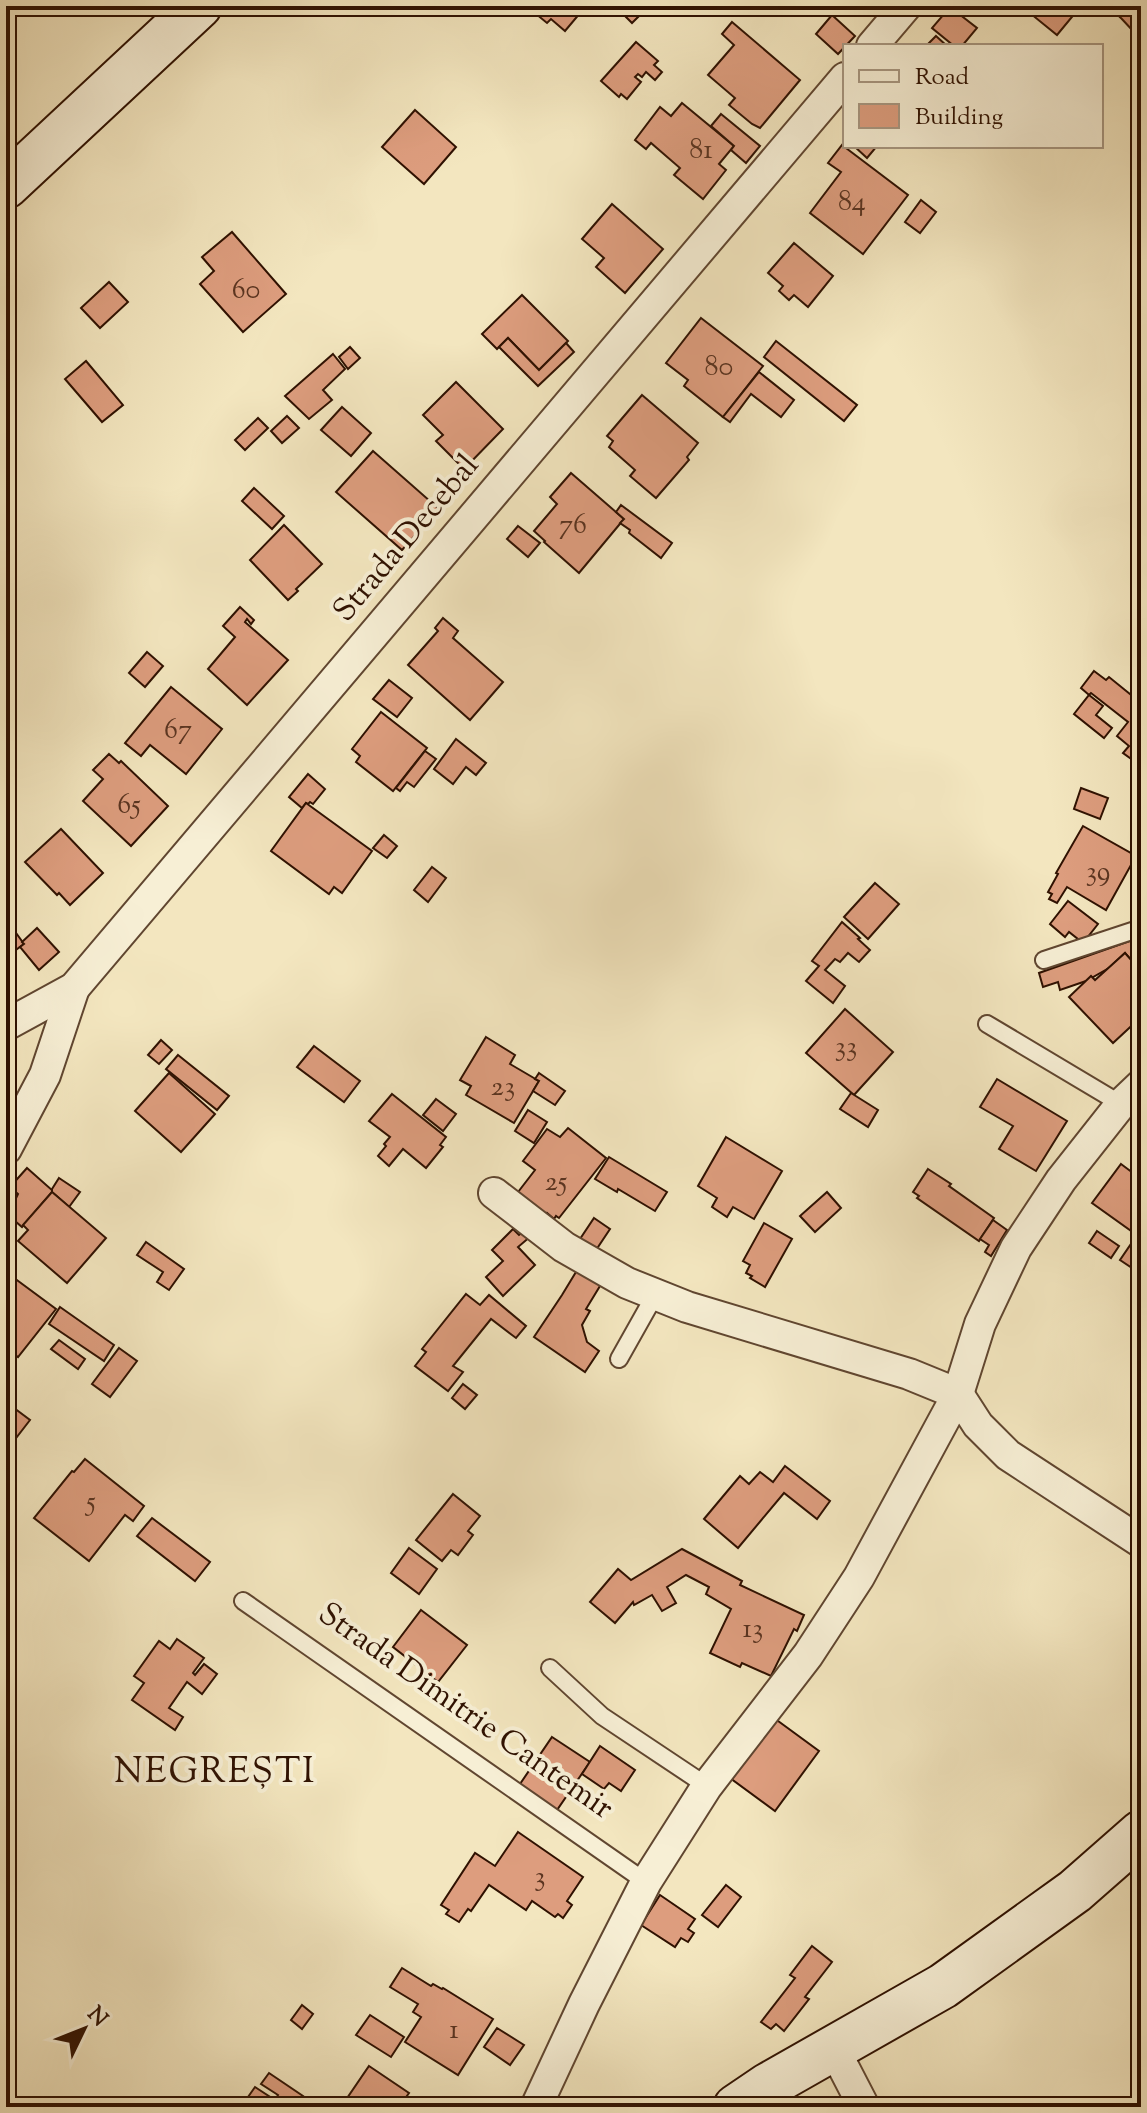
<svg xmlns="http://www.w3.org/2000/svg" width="1147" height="2113" font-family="'Sorts Mill Goudy',serif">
  <rect width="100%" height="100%" fill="#f3e6bf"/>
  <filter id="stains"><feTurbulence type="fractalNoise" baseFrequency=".0025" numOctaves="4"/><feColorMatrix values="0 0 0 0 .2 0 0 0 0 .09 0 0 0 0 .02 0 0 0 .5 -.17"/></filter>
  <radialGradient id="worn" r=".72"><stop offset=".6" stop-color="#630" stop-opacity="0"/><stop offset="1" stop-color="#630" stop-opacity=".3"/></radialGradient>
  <g fill="#dd9d7e" stroke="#2f1101" stroke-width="2">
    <path d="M533,6H586L565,31L551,19L547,23L530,9Z"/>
    <path d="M623,6H642L646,9L632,23L619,10Z"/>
    <path d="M1038,6H1081L1057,35L1031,14Z"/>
    <path d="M1108,6H1129L1120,17Z"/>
    <path d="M1131,6L1141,14V25L1134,32L1120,17Z"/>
    <path d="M950,7L977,28L962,46H954L932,28Z"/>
    <path d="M832,15L855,36L838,54L816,34Z"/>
    <path d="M732,22L800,80L760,128L752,124L729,105L735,98L708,75L734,45L722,34Z"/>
    <path d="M936,36L947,46H926Z"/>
    <path d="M636,42L658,61L654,65L662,72L655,80L646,72L642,77L638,74L635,77L641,82L627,99L621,94L619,97L601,81Z"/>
    <path d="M682,103L734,146L719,164L726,170L703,199L674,175L680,168L651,143L646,149L635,140L660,107L671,116Z"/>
    <path d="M415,110L456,147L424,184L382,147Z"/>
    <path d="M721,114L760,146L746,163L731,150L734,146L711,126Z"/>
    <path d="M842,145L908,195L863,254L810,213L841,172L828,163Z"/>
    <path d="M854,146H877L867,158Z"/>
    <path d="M921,200L936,212L920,233L905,222Z"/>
    <path d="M612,204L663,249L625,293L596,267L604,258L582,239Z"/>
    <path d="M232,232L286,294L243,332L200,284L214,271L202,257Z"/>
    <path d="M794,243L833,276L808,307L794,295L789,300L779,291L783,286L768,273Z"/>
    <path d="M109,282L128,302L100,328L81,308Z"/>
    <path d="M522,295L568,341L539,370L508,338L497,349L482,334Z"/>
    <path d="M701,318L763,366L723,417L684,386L688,380L666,363Z"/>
    <path d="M508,338L539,370L566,343L574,352L538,386L499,347Z"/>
    <path d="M776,341L857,405L844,421L764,357Z"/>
    <path d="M350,347L360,358L348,369L339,357Z"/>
    <path d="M333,354L345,369L323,390L332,400L309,419L285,396Z"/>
    <path d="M86,361L123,405L102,422L65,379Z"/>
    <path d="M759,372L794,400L781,417L751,394L730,422L723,417Z"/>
    <path d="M456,382L503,429L464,469L436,441L443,435L423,415Z"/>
    <path d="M642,395L698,443L687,457L689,460L656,498L630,476L635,470L609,447L613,441L607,436Z"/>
    <path d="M342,407L371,433L351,456L321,430Z"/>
    <path d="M287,416L299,428L282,443L271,431Z"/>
    <path d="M258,418L268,428L245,450L235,440Z"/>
    <path d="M373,451L439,509L402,550L336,492Z"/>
    <path d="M571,473L624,519L579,573L544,542L545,541L534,531L557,504L550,497Z"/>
    <path d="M254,488L284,516L272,529L242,501Z"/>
    <path d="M621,505L672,543L661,558L629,533L630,530L620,523L624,519L616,512Z"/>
    <path d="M284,525L322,564L296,589L298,591L288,600L250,560Z"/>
    <path d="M518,526L540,543L528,557L507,539Z"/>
    <path d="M240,607L254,620L251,624L247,619L245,622L288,660L247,705L208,669L235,637L223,626Z"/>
    <path d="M443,618L458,631L453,638L503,682L470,720L408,665L438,631L435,628Z"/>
    <path d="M147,652L163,666L145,687L129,673Z"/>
    <path d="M1094,671L1106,680L1109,677L1141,703V766L1123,753L1129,746L1117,736L1128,722L1091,693L1089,695L1081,688Z"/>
    <path d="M389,680L412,698L397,717L373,699Z"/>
    <path d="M171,687L222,729L186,774L150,745L141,756L125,743Z"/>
    <path d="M1089,695L1103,706L1096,715L1112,728L1104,738L1074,714Z"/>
    <path d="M381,712L427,748L393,791L356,762L360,756L352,749Z"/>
    <path d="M456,739L486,763L476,775L466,767L453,784L434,769Z"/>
    <path d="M425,751L436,759L414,787L407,782L400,791L396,788Z"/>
    <path d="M109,754L119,763L121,761L168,806L131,846L83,801L103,779L93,770Z"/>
    <path d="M308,774L325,789L313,804L310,802L308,804L306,803L302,808L289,797Z"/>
    <path d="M1081,788L1108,798L1100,819L1074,809Z"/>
    <path d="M306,803L372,851L342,893L334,887L329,894L271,851Z"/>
    <path d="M1083,826L1136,856L1106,910L1067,887L1057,903L1049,899L1052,894L1048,892L1058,874L1056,873Z"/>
    <path d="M61,829L103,873L70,905L59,893L57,895L25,862Z"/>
    <path d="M384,835L397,846L387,858L373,848Z"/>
    <path d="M432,867L446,878L428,902L414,890Z"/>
    <path d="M875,883L899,904L868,939L844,917Z"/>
    <path d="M1068,901L1098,924L1083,943L1069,932L1065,937L1050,924Z"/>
    <path d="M6,919L24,944L6,957Z"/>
    <path d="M842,922L860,938L858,939L870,950L859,962L848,953L840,962L835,959L825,970L845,986L833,1003L806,981L819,966L812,961Z"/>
    <path d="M37,928L59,952L39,970L20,947L24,944L22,942Z"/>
    <path d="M1141,937V956L1131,960L1125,953L1109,968L1086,981L1060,990L1058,982L1043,987L1039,973Z"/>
    <path d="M1125,953L1141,971V1017L1113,1043L1069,997L1091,976L1095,980Z"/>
    <path d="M845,1009L893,1052L854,1095L806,1053Z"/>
    <path d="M486,1037L515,1055L510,1064L539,1081L514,1123L466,1095L471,1086L460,1080Z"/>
    <path d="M161,1040L172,1050L159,1064L148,1055Z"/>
    <path d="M314,1046L360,1081L344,1102L297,1067Z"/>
    <path d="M178,1055L229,1096L217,1110L166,1069Z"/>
    <path d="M169,1073L215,1114L181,1152L135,1111Z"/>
    <path d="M539,1073L565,1091L555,1105L533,1091L539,1081L535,1079Z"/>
    <path d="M997,1079L1067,1121L1036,1171L999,1149L1013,1126L980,1107Z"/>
    <path d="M851,1093L878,1110L868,1127L840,1109Z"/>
    <path d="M392,1094L446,1137L440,1145L443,1147L426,1168L403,1149L389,1166L378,1156L386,1146L384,1144L390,1137L369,1121Z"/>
    <path d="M436,1099L456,1114L443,1131L423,1115Z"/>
    <path d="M528,1110L547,1122L534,1143L515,1131Z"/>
    <path d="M568,1128L606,1158L559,1218L556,1216L554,1219L547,1213L543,1218L515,1196L535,1170L523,1161L547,1129L560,1137Z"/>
    <path d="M726,1137L782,1171L754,1219L733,1207L727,1217L712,1207L717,1198L698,1186Z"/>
    <path d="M609,1157L667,1192L655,1211L618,1189L617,1192L595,1179Z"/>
    <path d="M1121,1164L1141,1179V1238L1092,1203Z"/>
    <path d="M27,1168L53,1191L22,1227L8,1215L18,1194L10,1187Z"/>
    <path d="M928,1169L951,1184L949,1186L994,1218L979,1241L917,1198L919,1196L913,1192Z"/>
    <path d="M59,1178L80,1192L69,1207L52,1192V1189Z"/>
    <path d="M52,1192L106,1238L67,1283L18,1241L28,1230L23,1225Z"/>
    <path d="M827,1192L841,1208L815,1232L800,1216Z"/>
    <path d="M594,1218L610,1229L594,1253L578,1242Z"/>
    <path d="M993,1220L1007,1230L991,1256L985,1252L989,1245L980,1239Z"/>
    <path d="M764,1223L792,1239L765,1287L750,1278L752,1276L746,1273L750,1265L743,1261Z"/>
    <path d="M513,1229L519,1235L525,1230L531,1236L518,1247L535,1265L503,1296L486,1277L503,1261L492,1250Z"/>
    <path d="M1097,1231L1119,1246L1111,1258L1089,1243Z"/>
    <path d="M1133,1241L1139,1245L1141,1242V1274L1120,1260Z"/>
    <path d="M146,1242L184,1269L169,1290L157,1282L163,1272L137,1255Z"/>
    <path d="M579,1267L603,1281L586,1309L590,1311L582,1325L587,1342L599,1351L585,1372L534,1337L562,1295Z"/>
    <path d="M6,1272L56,1309L18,1357L6,1348Z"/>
    <path d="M466,1294L480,1305L489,1295L526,1326L516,1338L491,1319L453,1366L463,1372L448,1391L415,1366L426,1352L422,1349Z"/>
    <path d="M60,1307L114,1345L104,1361L49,1324Z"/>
    <path d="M59,1340L85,1359L78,1369L51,1349Z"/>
    <path d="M119,1348L137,1361L110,1397L92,1384Z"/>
    <path d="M463,1384L477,1395L465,1409L452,1398Z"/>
    <path d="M6,1402L30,1420L6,1451Z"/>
    <path d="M85,1459L144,1506L133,1521L125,1515L89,1561L34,1518L72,1471L74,1472Z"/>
    <path d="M785,1466L830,1501L817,1519L784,1493L738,1548L704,1519L740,1476L749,1484L760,1472L773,1482Z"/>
    <path d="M453,1494L480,1516L468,1531L473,1535L458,1555L451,1550L442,1561L416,1540Z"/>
    <path d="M152,1518L210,1562L195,1581L137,1536Z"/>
    <path d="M409,1548L437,1569L419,1594L391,1573Z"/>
    <path d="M682,1549L742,1581L740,1585L804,1615L797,1631L794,1629L771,1676L742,1663L740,1667L710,1653L731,1609L706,1594L709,1587L686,1575L667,1587L676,1603L662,1611L652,1595L634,1605L633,1602L615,1623L590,1602L618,1569L631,1580Z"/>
    <path d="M421,1610L467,1645L438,1682L393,1647Z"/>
    <path d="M177,1639L204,1658L193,1673L195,1675L204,1664L217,1674L202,1694L187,1682L169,1708L183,1717L175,1730L132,1700L144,1683L134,1676L159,1641L170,1649Z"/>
    <path d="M774,1718L819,1751L775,1811L730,1778Z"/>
    <path d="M552,1737L590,1762L557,1810L520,1784Z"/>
    <path d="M600,1746L635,1770L621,1791L609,1783L604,1789L582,1774Z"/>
    <path d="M518,1832L583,1877L567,1901L572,1905L563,1918L558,1914L555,1917L532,1901L526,1910L489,1885L471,1911L468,1909L459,1922L446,1914L449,1910L441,1905L475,1853L495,1866Z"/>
    <path d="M726,1885L741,1897L718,1927L702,1915Z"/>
    <path d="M660,1895L695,1919L688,1929L694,1933L688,1942L681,1938L675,1947L641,1925Z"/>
    <path d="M812,1946L832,1962L805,1997L809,1999L784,2031L776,2024L771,2029L761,2022L795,1978L790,1975Z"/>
    <path d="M402,1968L431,1986L433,1984L442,1989L443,1988L493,2019L458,2075L405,2042L421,2017L413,2012L418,2004L390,1987Z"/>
    <path d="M302,2005L313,2014L302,2029L291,2020Z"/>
    <path d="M370,2015L404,2037L391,2057L356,2035Z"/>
    <path d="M497,2028L524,2045L510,2065L484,2047Z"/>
    <path d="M369,2066L409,2093L399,2107H341Z"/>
    <path d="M269,2073L303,2096L295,2107H241L255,2087L275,2100L278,2095L261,2084Z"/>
  </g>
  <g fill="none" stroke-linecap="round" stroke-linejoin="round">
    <g stroke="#604630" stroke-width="20">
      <g id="lane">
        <path d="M1044,960L1141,928"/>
        <path d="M987,1024L1121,1104"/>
        <path d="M619,1359L655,1295"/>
        <path d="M243,1601L646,1882"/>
        <path d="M550,1668L602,1716L707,1786"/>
      </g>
    </g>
    <g stroke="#604630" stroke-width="34">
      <g id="street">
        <path d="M872,46L906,6"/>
        <path d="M6,1025L74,988L845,78"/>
        <path d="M6,1149L45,1075L74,988"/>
        <path d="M494,1193L564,1247L627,1283L687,1307L909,1374L958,1394L978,1425L1008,1455L1141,1542"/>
        <path d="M834,2049L864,2107"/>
        <path d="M536,2107L584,2004L646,1882L707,1786L808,1655L859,1577L958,1394L980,1324L1016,1248L1061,1180L1121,1104L1141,1085"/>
      </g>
    </g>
    <g stroke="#2f1101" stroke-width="48">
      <g id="secondary">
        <path d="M6,186L199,6"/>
        <path d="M736,2107L767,2086L943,1986L1075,1891L1141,1833"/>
      </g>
    </g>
    <use href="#lane" stroke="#f7efd5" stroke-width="16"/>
    <use href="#street" stroke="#f7efd5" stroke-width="30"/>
    <use href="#secondary" stroke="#f7efd5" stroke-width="44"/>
  </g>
  <g text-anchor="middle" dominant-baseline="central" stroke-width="8" stroke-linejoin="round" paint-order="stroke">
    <g font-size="28" fill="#5a3420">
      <text x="701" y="151">81</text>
      <text x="852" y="203">84</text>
      <text x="246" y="291">60</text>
      <text x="719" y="368">80</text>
      <text x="573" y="526">76</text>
      <text x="178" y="731">67</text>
      <text x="129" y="806">65</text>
      <text x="1098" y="873">39</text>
      <text x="846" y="1048">33</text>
      <text x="503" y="1088">23</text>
      <text x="556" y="1183">25</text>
      <text x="91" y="1503">5</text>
      <text x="753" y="1630">13</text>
      <text x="540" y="1878">3</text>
      <text x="454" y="2031">1</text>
    </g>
    <g font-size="32" fill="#2f1101" stroke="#f7efd5">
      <text transform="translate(407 539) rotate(-50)">Strada Decebal</text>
      <text transform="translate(465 1712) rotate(35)">Strada Dimitrie Cantemir</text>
    </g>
    <g font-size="36" letter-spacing="2" fill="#2f1101" stroke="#f7efd5">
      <text x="215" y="1773">NEGREȘTI</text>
    </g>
  </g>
  <rect width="1147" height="2113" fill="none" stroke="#f3e6bf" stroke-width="32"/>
  <rect x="8" y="8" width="1131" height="2097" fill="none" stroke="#2f1101" stroke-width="4"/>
  <rect x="16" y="16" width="1115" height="2081" fill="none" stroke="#2f1101" stroke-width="2"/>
  <rect x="843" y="44" width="260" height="104" fill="#f7efd5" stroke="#a79680" stroke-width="2"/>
  <rect x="859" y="70" width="40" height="12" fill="#f7efd5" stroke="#a79680" stroke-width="2"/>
  <text x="915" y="84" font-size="24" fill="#2f1101">Road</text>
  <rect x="859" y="104" width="40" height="24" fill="#dd9d7e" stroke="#a79680" stroke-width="2"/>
  <text x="915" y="124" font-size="24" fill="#2f1101">Building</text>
  <g transform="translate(84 2029) rotate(47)" stroke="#f7efd5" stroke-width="6" paint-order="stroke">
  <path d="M0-6L14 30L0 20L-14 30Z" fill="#2f1101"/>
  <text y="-12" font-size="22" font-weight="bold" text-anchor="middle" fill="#2f1101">N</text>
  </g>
  <rect width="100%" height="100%" filter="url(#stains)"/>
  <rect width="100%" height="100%" fill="url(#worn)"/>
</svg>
